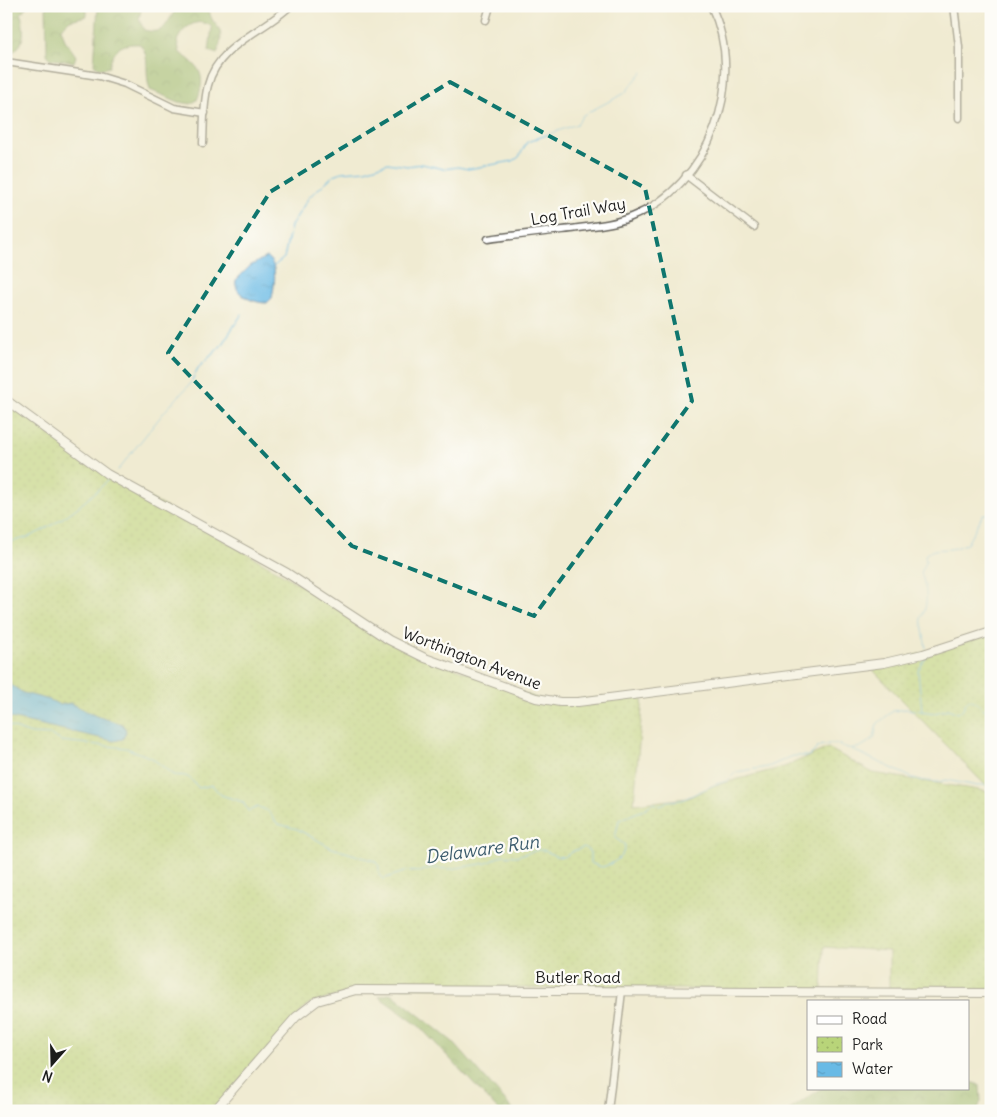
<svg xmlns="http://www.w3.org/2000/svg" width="997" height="1117" font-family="Delius,sans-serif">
  <defs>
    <pattern id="forest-crowns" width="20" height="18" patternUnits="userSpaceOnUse" patternTransform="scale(1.25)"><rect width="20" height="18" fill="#92b669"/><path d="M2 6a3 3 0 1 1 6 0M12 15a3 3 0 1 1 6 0" fill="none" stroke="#769356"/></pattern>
    <pattern id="park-dots" width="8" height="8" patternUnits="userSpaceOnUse" patternTransform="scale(1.25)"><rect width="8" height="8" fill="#b8d479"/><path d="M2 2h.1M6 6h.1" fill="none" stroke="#9eb568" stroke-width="1.8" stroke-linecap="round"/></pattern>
    <pattern id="water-ripples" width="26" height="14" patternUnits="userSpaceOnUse" patternTransform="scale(1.25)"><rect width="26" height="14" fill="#69bae5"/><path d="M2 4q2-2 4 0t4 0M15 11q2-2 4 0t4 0" fill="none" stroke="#5a9fc4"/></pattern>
  </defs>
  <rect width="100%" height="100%" fill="#fdfcf7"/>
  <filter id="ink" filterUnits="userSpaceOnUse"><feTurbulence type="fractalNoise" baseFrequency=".02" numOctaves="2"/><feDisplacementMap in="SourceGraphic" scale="10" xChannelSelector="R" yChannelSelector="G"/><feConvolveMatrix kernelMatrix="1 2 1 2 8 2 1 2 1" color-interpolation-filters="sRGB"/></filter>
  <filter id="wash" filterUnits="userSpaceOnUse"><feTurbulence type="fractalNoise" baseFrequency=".0096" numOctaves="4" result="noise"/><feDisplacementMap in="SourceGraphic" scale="20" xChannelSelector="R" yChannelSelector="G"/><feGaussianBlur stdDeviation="1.12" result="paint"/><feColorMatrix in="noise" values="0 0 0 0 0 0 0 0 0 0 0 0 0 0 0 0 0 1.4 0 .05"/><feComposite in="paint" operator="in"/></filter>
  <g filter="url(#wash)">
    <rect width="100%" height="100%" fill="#f0ebd2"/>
    <g fill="url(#forest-crowns)" stroke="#576942">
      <path d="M6,6H27L21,14C25,32 26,48 6,55Z"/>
      <path d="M46,6H87V16L70,20L61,28L65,40L76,56L74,62L50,59L47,54Z"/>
      <path d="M98,6H142L139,19L144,30C168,36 165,21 179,6H209C209,30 229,21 217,54L209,51L212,27C198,16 183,27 177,41L180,53C200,66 207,76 197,100L191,104L179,102L150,90C144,74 151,56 140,44C120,43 114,49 109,67C103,69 98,70 94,64Z"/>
      <path d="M391,993L453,1042L514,1111H499L419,1026L379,997Z"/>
      <path d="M968,1081L980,1085L981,1101L977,1111H788L822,1088H968Z"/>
    </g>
    <g fill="url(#park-dots)" stroke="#6a784a">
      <path d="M6,400L81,459L269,566L411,652L545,701L643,696L634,804L688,798L712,786L784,767L828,748L873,773L991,792V991L889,990V951L824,947L822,990L369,987L308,1004L212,1111H6Z"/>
      <path d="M991,635V791L870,667Z"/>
    </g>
    <g fill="url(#water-ripples)" stroke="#426b80">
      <path d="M266,257C279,263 274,287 272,298L267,303C254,303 233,295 236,280L250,266Z"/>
      <path d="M6,685H11L23,693L50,700L60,705L70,703L96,716L122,724L125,728L126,732L123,739L114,741L6,717Z"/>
    </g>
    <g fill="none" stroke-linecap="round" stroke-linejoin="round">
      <g stroke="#69bae5" stroke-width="1">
        <path d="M274,266L284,258L291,226L309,197L334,175L342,172L365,170L388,163L407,166L422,164L444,169L458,167L468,169L513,161L519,157L527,142L577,124L583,115L625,93L642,72"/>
        <path d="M117,471L165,411L190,384L198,368L220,347L242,314"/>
        <path d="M6,542C39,541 86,503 108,480"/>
        <path d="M926,648L921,618C929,604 927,589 921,573L926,561L925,555C933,548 940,550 950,549C955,549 961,545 967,544L983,514H991"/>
        <path d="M922,711L918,671L927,656"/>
        <path d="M6,725L31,734L51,735L61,741L126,748L152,758L173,775C191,776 186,775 199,788L212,785L221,795L243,802L248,811L258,807C274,812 268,814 278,824L297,829L332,848L375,861L379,866V875L383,879L407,871L419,872L431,868L450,869L487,863L502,855L516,856L538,850H544L555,856L564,857L573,851L584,847L590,852V863L602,867C613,864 625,857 625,845L615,838L619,820L643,810L653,803L661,806L667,801L682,800L716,784L727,781L736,772L768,767L793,756H808C815,754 815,746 823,745C849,739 845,761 874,738L877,724L893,711L906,709L935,713L948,709L958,713C971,705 961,689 985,710L991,709"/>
        <path d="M853,750L917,780L938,782L946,780L978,786L984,785L991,788"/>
      </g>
    </g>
  </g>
  <g filter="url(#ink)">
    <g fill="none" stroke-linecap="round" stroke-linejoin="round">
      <g stroke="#66645c" stroke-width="9">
        <g id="minor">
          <path d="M954,6L959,47V118"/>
          <path d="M486,20L490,6"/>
          <path d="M6,62L99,76L125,84L174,108L205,113"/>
          <path d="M203,143C204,124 203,104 208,85C218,45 263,32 290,6"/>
          <path d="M686,175L754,227"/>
          <path d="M488,239C516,235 544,232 571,229C591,226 612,225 631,217C710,186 748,81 711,6"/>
          <path d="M608,1111L622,991"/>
        </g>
      </g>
      <g stroke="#66645c" stroke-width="10">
        <g id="major">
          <path d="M6,400L107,474L287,573L389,640L425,658L536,698L560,702H578L884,663L923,654L991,632"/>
          <path d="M214,1111L296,1017L317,1001L356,990L991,993"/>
        </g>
      </g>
      <use href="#minor" stroke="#fff" stroke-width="6"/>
      <use href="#major" stroke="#fff" stroke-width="8"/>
    </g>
  </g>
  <path d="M0 0H997V1117H0ZM450,82L645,188L692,401L534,616L352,546L168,353L270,192Z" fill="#f0ebd2" fill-opacity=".55" fill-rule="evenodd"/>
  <path fill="none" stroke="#0f766e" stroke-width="4" stroke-dasharray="10 6" stroke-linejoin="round" d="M450,82L645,188L692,401L534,616L352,546L168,353L270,192Z"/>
  <g text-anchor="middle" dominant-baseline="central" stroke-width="4.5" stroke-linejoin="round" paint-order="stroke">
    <g font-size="16" fill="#1c1c1c" stroke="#fdfcf7">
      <text transform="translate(578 211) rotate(-10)">Log Trail Way</text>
      <text transform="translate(472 658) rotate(21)">Worthington Avenue</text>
      <text x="578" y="977">Butler Road</text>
    </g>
    <g font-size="18" font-style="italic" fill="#3b5b6c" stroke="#fdfcf7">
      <text transform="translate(482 849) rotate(-8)">Delaware Run</text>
    </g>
  </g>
  <rect width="997" height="1117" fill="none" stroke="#fdfcf7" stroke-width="25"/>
  <rect x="807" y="1000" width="162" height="90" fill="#fdfcf7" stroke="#a3a29f"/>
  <rect x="817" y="1016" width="25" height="8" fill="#ffffff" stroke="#a3a29f"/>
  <text x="852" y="1024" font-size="15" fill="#1c1c1c">Road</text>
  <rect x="817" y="1037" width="25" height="15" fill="url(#park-dots)" stroke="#a3a29f"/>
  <text x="852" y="1050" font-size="15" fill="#1c1c1c">Park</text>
  <rect x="817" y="1062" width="25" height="15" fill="url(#water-ripples)" stroke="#a3a29f"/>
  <text x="852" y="1074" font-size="15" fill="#1c1c1c">Water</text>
  <g transform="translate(52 1064) rotate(200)" stroke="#fdfcf7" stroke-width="4" paint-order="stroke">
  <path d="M0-4L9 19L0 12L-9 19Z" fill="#1c1c1c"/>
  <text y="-8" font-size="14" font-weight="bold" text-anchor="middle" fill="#1c1c1c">N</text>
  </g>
</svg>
